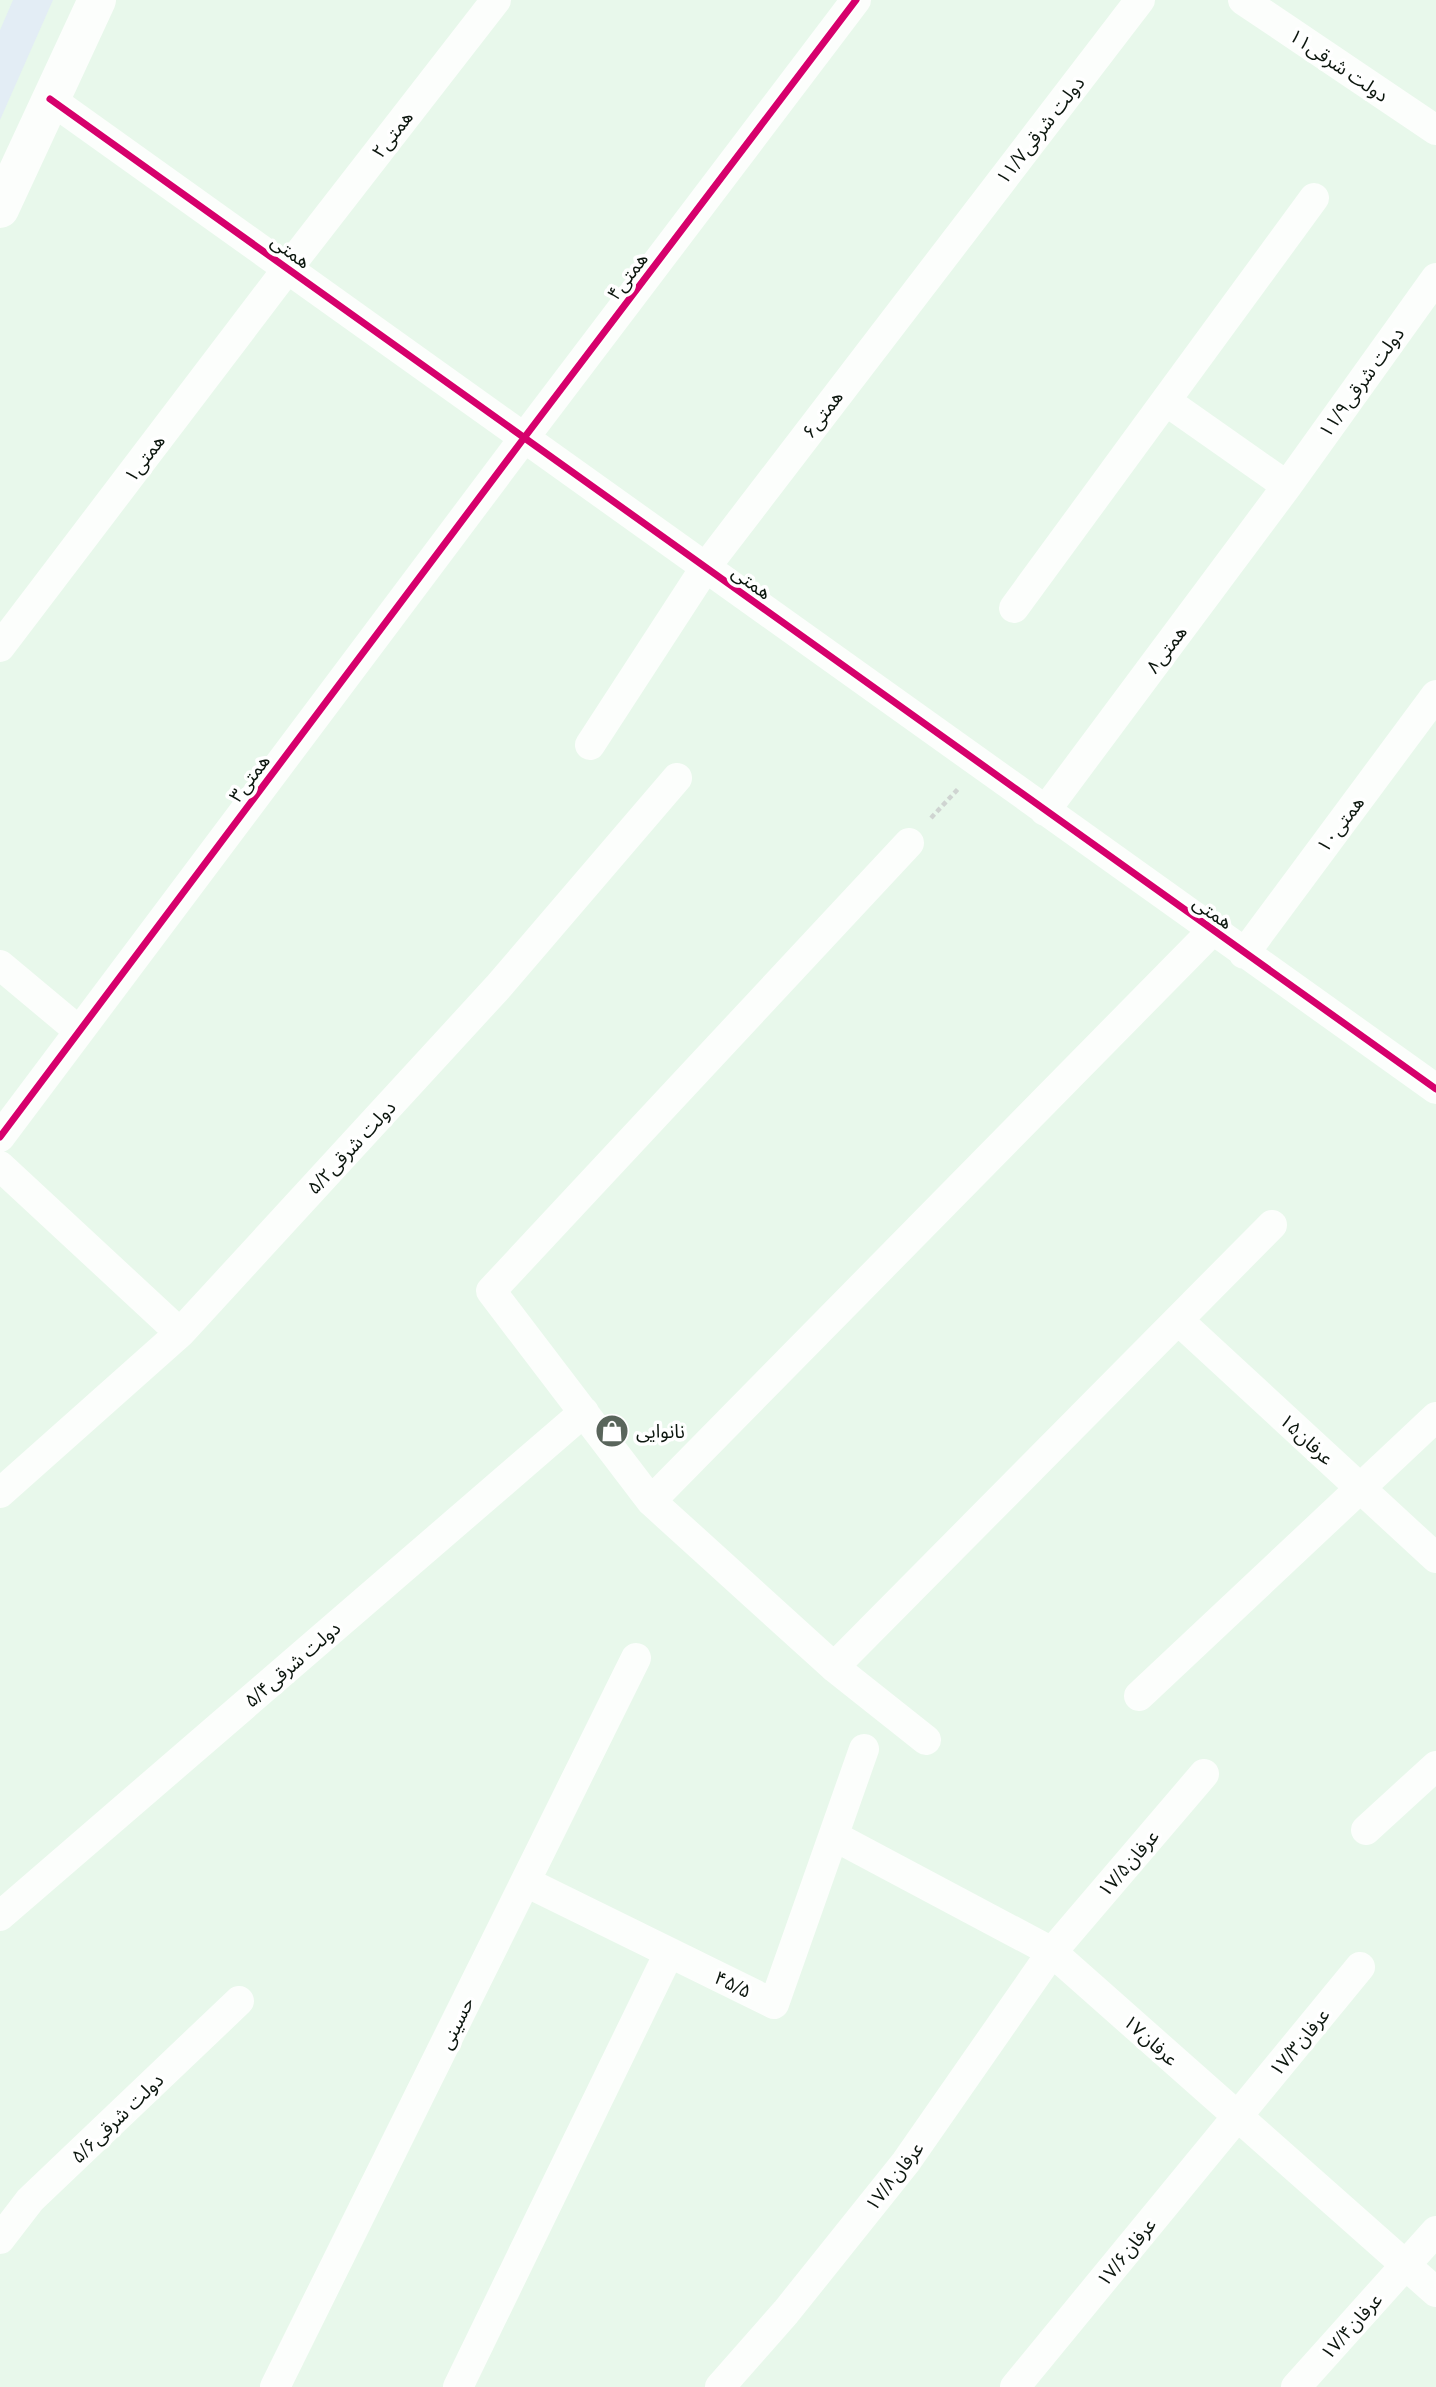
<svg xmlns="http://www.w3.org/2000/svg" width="1436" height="2387" viewBox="0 0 1436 2387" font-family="'Nunito Sans','Noto Sans Arabic',sans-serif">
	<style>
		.green { fill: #e3edf5 }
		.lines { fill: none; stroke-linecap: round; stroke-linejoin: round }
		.path { stroke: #cfd4d1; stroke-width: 4.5; stroke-dasharray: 5 3.5; stroke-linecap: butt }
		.minor { stroke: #fcfefc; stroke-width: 30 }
		.secondary { stroke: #fcfefc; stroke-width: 38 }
		.cycleway-casing { stroke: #fff; stroke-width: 11 }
		.cycleway { stroke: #d6006c; stroke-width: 7 }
		.labels { text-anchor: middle; stroke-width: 7; stroke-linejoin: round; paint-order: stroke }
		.street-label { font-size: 19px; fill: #0c160e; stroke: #fff }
		.poi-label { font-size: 19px; fill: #0c160e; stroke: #fff; text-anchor: start }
	</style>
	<rect width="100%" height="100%" fill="#e8f8eb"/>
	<path class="green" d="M 13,0 L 53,0 L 0,120 L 0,30 Z"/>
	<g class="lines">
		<path class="path" d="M 931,818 L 958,789"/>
		<path class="minor" d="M 1243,0 L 1436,130
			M 50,99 L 1436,1089
			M 1166,401 L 1287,486
			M 1014,608 L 1314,198
			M 0,647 L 288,268 L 496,0
			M 590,745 L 705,568 L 1140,0
			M 1045,811 L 1287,486 L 1436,278
			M 909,843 L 491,1291 L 651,1501 L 834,1667 L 926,1740
			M 1244,954 L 1436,695
			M 0,965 L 79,1031
			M 0,1137 L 524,438 L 856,0
			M 0,1166 L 180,1333
			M 1178,1320 L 1436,1558
			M 0,1493 L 180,1333 L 498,987 L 677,778
			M 651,1501 L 1212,931
			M 834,1667 L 1272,1225
			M 1139,1696 L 1436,1417
			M 1366,1830 L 1436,1766
			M 834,1836 L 1052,1952 L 1436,2292
			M 526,1882 L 774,2004 L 864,1749
			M 0,1916 L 584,1412
			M 0,2239 L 30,2200 L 239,2001
			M 275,2387 L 636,1658
			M 458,2387 L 669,1953
			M 720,2387 L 786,2312 L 906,2162 L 1052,1952 L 1204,1774
			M 1015,2387 L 1360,1967
			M 1296,2387 L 1436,2231"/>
		<path class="secondary" d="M 0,209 L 97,0"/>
		<defs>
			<path id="cycleway" d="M 50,99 L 1436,1089
				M 0,1137 L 524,438 L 856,0"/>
		</defs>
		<use href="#cycleway" class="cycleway-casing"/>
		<use href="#cycleway" class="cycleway"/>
	</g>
	<defs>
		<symbol id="shop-disc" viewBox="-11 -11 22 22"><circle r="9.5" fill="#59655b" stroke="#fff"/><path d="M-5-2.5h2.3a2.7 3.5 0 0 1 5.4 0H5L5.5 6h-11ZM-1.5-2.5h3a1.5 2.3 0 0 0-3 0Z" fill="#fff"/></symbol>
	</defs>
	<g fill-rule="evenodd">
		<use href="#shop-disc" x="593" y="1412" width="38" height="38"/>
	</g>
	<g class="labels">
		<g class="street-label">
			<text transform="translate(1339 65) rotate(34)" y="7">۱۱دولت شرقی</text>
			<text transform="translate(1040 130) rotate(-52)" y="7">۱۱/۷دولت شرقی</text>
			<text transform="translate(392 134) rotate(-52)" y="7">۲همتی</text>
			<text transform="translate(291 251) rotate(36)" y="7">همتی</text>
			<text transform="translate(627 276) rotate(-53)" y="7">۴همتی</text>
			<text transform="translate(1361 382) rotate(-54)" y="7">۱۱/۹دولت شرقی</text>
			<text transform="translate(822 414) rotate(-53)" y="7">۶همتی</text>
			<text transform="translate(144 458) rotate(-53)" y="7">۱همتی</text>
			<text transform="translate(752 582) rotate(36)" y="7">همتی</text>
			<text transform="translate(1166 649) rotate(-53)" y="7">همتی۸</text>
			<text transform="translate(249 778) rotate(-53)" y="7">۳همتی</text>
			<text transform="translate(1340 824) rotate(-53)" y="7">۱۰همتی</text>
			<text transform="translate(1213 912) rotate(35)" y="7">همتی</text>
			<text transform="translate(351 1147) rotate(-47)" y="7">۵/۲دولت شرقی</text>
			<text transform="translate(1307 1439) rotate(43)" y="7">۱۵عرفان</text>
			<text transform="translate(292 1664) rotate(-41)" y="7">۵/۴دولت شرقی</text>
			<text transform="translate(1128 1863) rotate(-49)" y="7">۱۷/۵عرفان</text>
			<text transform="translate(733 1984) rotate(26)" y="7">۴۵/۵</text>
			<text transform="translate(456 2023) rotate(-64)" y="7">حسینی</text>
			<text transform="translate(1151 2040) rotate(42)" y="7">۱۷عرفان</text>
			<text transform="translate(1299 2042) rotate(-50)" y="7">۱۷/۳عرفان</text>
			<text transform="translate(117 2118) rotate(-44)" y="7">۵/۶دولت شرقی</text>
			<text transform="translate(894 2176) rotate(-52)" y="7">۱۷/۸عرفان</text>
			<text transform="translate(1126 2252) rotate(-51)" y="7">۱۷/۶عرفان</text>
			<text transform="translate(1351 2326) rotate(-48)" y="7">۱۷/۴عرفان</text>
		</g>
		<g class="poi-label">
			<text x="636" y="1438">نانوایی</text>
		</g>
	</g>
</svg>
